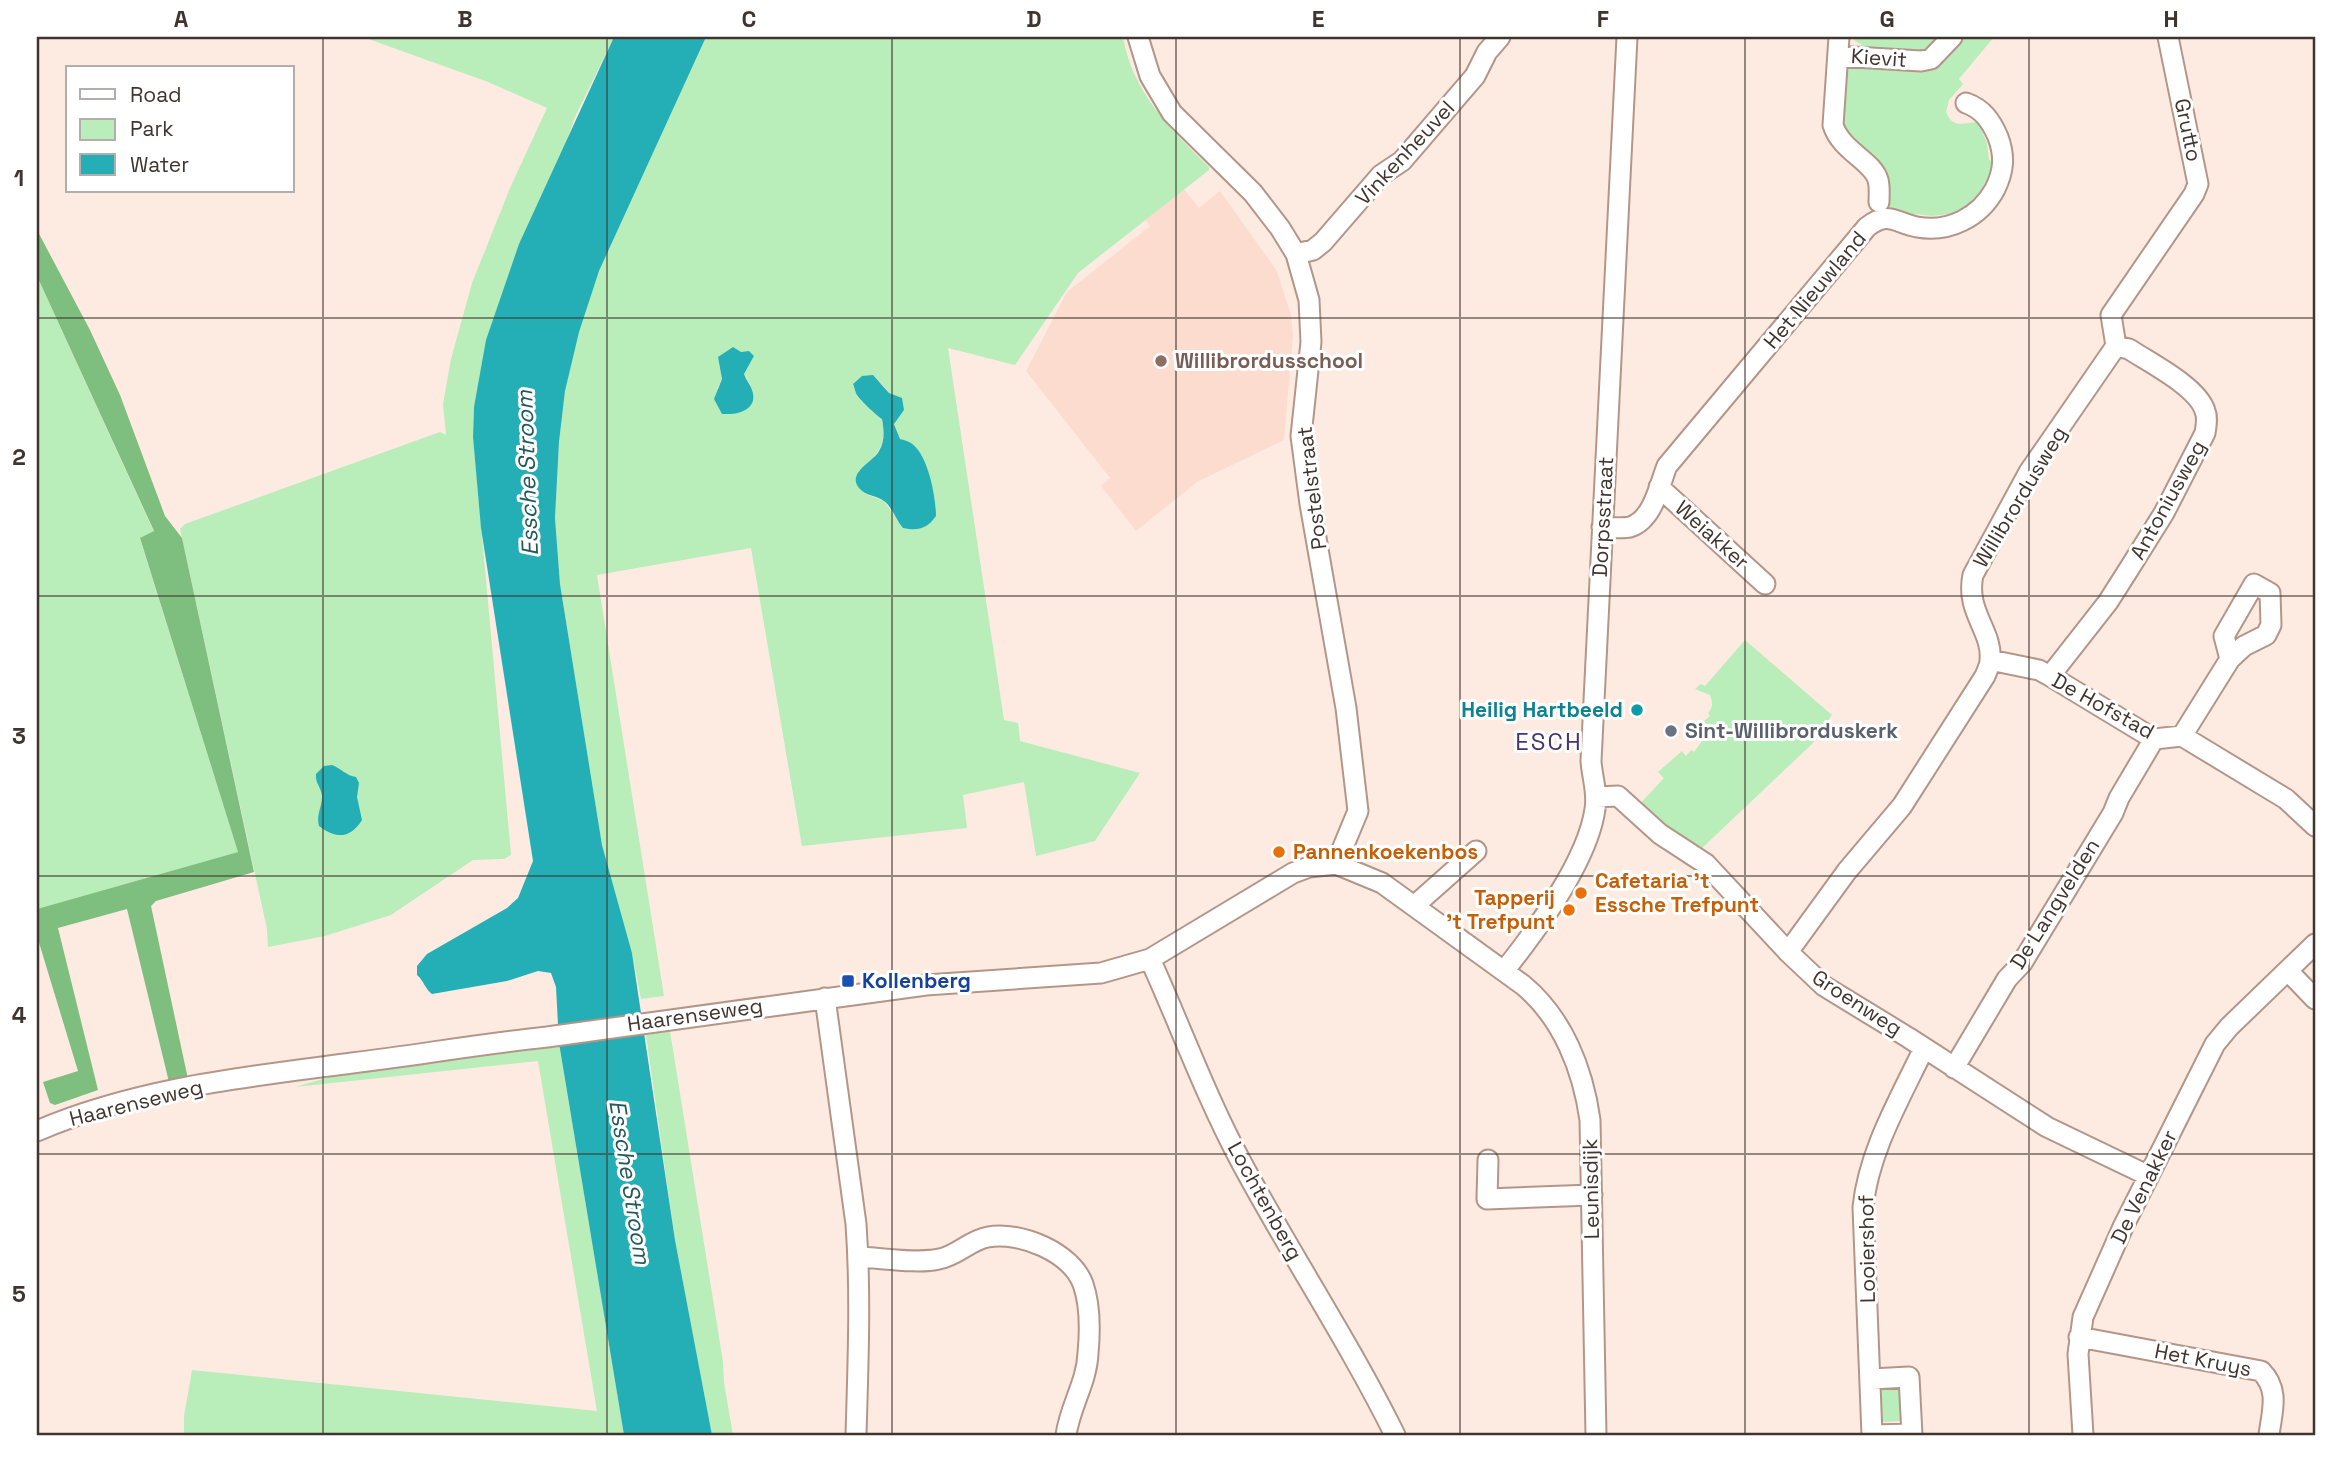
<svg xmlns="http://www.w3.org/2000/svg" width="2352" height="1472" viewBox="0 0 2352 1472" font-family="'Space Grotesk',sans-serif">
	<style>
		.built { fill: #fcdccf }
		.green { fill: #b9edb9; fill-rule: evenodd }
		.forest { fill: #7ebe7f }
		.water { fill: #23afb5 }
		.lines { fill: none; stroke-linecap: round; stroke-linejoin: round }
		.minor-casing { stroke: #b39689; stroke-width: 23 }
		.minor { stroke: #fff; stroke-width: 19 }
		.grid { fill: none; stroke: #40342e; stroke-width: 2; stroke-opacity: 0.55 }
		.education-dot { fill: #8d6e63; stroke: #fff; stroke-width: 2.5 }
		.culture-dot { fill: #0f9aa8; stroke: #fff; stroke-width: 2.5 }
		.worship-dot { fill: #6b7280; stroke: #fff; stroke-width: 2.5 }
		.food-dot { fill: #e8710a; stroke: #fff; stroke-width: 2.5 }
		.transit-dot { fill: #1a4fb4; stroke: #fff; stroke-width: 2.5 }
		.labels { text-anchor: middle; stroke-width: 6; stroke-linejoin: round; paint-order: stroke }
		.street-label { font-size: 21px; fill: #40342e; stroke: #fff }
		.education-label { font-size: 21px; font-weight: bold; fill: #785e54; stroke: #fff; text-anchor: start }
		.culture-label { font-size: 21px; font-weight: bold; fill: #0d838f; stroke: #fff; text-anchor: end }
		.worship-label { font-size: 21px; font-weight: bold; fill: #5b616d; stroke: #fff; text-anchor: start }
		.food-label { font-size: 21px; font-weight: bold; fill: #c56008; stroke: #fff; text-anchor: start }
		.transit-label { font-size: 21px; font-weight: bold; fill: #164399; stroke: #fff; text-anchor: start }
		.water-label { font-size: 23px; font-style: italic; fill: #23595c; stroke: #fff }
		.quarter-label { font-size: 24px; letter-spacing: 2px; fill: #49336f; stroke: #fff }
		.neatline { fill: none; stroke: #40342e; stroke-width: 2.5 }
		.grid-label { font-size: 23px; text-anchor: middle; font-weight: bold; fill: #40342e }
	</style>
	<rect width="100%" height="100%" fill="#fdebe2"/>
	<path class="built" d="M 1180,184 L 1199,208 L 1220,191 L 1277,271 L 1291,315 L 1293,335 L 1284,440 L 1197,482 L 1136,531 L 1101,486 L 1110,478 L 1026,371 L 1067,292 L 1150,226 L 1141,215 Z"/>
	<path class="green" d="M 363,37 L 614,37 L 575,117 L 474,407 L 473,437 L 511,855 L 504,859 L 473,860 L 391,915 L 325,936 L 268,947 L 267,929 L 180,529 L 185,524 L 440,432 L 446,435 L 443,404 L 451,359 L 472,283 L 510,188 L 547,108 L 488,82 Z
		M 706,37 L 1123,37 C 1132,92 1171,130 1209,167 L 1209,170 L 1078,273 L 1015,365 L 948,348 L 1004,720 L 1018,723 L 1020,741 L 1140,773 L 1095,841 L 1036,856 L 1024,782 L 963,795 L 967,828 L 802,846 L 751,548 L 597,575 L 664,996 L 641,999 L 632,953 L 602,845 L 560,584 L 555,518 L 559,442 L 565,391 L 578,332 L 599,271 ZM 754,356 L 744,374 L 751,386 L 717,389 L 722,379 L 718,357 ZM 862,376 L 881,383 L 904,410 L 894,423 L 900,439 C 904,441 908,441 911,443 C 928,455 936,497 936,516 C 927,529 918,531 903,528 L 884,501 L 868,495 L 858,472 C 877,456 887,446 882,419 C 878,417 860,400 857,396 C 856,394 854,385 853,384 Z
		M 1853,37 L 1943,37 L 1935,47 L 1921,54 L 1862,49 L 1861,44 L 1855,41 Z
		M 1963,37 L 1994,37 L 1959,79 L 1963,84 L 1949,100 L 1946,112 C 1954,131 1965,121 1981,122 L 1983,126 L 1981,129 L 1987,143 L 1989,160 L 1995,162 L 1992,180 L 1987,179 L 1979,193 L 1966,206 L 1967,212 L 1952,219 L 1949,214 L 1932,216 L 1915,214 L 1912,218 L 1890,207 L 1842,133 L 1845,74 L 1850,67 L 1859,65 L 1936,69 Z
		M 37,276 L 154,532 L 140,539 L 238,852 L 37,909 Z
		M 1745,640 L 1832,715 L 1812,744 L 1699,851 L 1638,806 L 1664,778 L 1658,772 L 1682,751 L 1686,756 L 1691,750 L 1694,752 L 1709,732 L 1708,725 L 1703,722 L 1710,716 L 1708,713 C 1713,707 1713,703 1710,695 L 1695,689 L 1701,684 L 1705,686 Z
		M 670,1031 L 723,1362 L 724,1383 L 733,1435 L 712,1435 L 675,1240 L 646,1035 Z
		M 559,1043 L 624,1435 L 184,1435 L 184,1416 L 192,1370 L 597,1411 L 538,1061 L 295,1087 L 347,1072 Z
		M 1899,1388 L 1902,1391 L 1904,1418 L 1900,1421 L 1883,1422 L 1880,1418 L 1880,1392 L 1882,1389 Z"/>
	<path class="forest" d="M 37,230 L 90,330 L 120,395 L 165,516 L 182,538 L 254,872 L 156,901 L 151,906 L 188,1079 L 169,1082 L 127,909 L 58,928 L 98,1090 L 55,1105 L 50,1103 L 43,1082 L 78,1071 L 37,936 L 37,909 L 238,852 L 140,538 L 154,531 L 37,276 Z"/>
	<path class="water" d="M 614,37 L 706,37 L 599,271 L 579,332 L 565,391 L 559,442 L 555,518 L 560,584 L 602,845 L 632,953 L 675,1240 L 712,1435 L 624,1435 L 559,1043 L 556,987 L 551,973 L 538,971 L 507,981 L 432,994 C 425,989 424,981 417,975 L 417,966 L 427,954 L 507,908 L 518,898 L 533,861 L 481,528 L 473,437 L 474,407 L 486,340 L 519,244 Z
		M 733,347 L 741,352 L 749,351 L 754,356 L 744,374 C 746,380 750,384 752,390 C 759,410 737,415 722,414 L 714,399 L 722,379 L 718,357 Z
		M 873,375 L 889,393 L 902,398 L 904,410 L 894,424 L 900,439 C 904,440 908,441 911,443 C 928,454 936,497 936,516 C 927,529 918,531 903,528 C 896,520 892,507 884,501 C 876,495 863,496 857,485 C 850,471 874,461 879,451 C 885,441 884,430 882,419 C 878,417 860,400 857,395 C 856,395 854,385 853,384 L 862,376 Z
		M 332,765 C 340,768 347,776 356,777 L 359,783 L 357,797 L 362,820 C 350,839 336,839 319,826 C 316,815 322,807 322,796 C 321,787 315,783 316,774 L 324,766 Z"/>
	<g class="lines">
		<defs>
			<path id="minor" d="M 1138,37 L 1150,76 L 1172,113 L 1253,193 L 1280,228 L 1296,254 L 1309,300 L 1311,342 L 1301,436 L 1310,504 L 1346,708 L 1358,811 L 1336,864
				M 1839,37 L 1833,125 C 1841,151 1873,161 1878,180 C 1880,187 1879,195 1879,202
				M 1838,56 L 1921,61 L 1931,59 L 1952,37
				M 1296,254 L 1313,250 L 1323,242 L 1381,175 L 1402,161 L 1475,76 L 1487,52 L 1500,37
				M 1659,487 L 1765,584
				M 1602,527 C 1611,527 1622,529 1630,527 C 1653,520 1659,486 1667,466 L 1867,227 C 1889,210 1895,223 1917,227 C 1949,233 1980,217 1995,189 C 2004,171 2005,156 1998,137 C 1991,121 1983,109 1966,103
				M 1990,660 L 2039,670 L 2050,676 L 2154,739 L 2182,736 L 2286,799 L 2315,826
				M 2050,676 L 2108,602 L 2129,569 L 2164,513 L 2205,433 C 2206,426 2208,418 2205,411 C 2198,387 2150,363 2129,349 L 2116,346
				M 2182,736 L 2230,659 L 2244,646 L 2266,635 L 2271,625 L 2270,593 L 2254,584 L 2224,636 L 2230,659
				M 1596,797 L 1618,796 L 1660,834 L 1706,864 L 1788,952 L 1824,986 L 1909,1038 L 2047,1127 L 2149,1176
				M 1414,906 L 1476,851
				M 1788,952 L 1847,871 L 1902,806 L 1985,676 C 1987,671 1990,665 1990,660 C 1993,631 1965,612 1973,575 L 2029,472 L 2116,346 L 2111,315 L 2194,194 L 2198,184 L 2168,37
				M 1150,959 C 1180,1025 1205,1094 1239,1158 C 1289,1252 1348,1340 1395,1435
				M 1504,971 C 1536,931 1588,860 1595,809 C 1598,793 1592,777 1591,761 L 1627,37
				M 2288,971 L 2315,999
				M 825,998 L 856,1224 C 861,1294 858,1365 856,1435
				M 1954,1068 L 2007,979 L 2022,963 L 2113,813 L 2119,798 L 2154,739
				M 37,1131 C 137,1088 245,1077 352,1063 C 417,1055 481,1044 547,1037 L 926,985 L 1101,973 L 1150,959 L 1293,873 L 1309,867 L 1336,864 L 1382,883 L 1523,985 C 1563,1018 1583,1070 1590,1120 L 1596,1435
				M 1488,1160 L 1487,1199 L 1592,1195
				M 859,1257 C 882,1258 918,1264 939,1259 C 957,1256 970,1240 988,1237 C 1020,1231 1071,1252 1083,1284 C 1090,1304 1090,1332 1088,1353 C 1087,1382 1070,1406 1066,1435
				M 2079,1337 L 2261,1371 C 2280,1390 2272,1411 2269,1435
				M 1871,1379 L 1909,1377 L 1912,1435
				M 1912,1434 L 1872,1435 L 1863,1207 C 1869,1150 1900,1099 1924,1048
				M 2083,1435 L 2078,1354 L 2083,1317 L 2123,1227 L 2215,1044 L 2229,1027 L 2315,944"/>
		</defs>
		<use href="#minor" class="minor-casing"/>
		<use href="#minor" class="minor"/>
	</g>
	<path class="grid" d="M 323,37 L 323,1435M 607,37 L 607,1435M 892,37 L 892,1435M 1176,37 L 1176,1435M 1460,37 L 1460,1435M 1745,37 L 1745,1435M 2029,37 L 2029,1435M 37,318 L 2315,318M 37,596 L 2315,596M 37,876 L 2315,876M 37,1154 L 2315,1154"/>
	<circle class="education-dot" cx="1161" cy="361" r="7"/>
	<circle class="culture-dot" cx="1637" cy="710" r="7"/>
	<circle class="worship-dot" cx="1671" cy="731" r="7"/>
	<g class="food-dot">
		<circle cx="1279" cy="852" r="7"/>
		<circle cx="1581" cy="893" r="7"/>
		<circle cx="1569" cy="910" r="7"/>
	</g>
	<rect class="transit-dot" x="841" y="974" width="14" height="14" rx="3.5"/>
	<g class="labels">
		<g class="street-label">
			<text transform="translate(1879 58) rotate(4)" y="7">Kievit</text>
			<text transform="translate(2188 130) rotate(78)" y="7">Grutto</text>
			<text transform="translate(1405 153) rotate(-47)" y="7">Vinkenheuvel</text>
			<text transform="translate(1815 290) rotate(-50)" y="7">Het Nieuwland</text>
			<text transform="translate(1312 488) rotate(-97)" y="7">Postelstraat</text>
			<text transform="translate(2020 497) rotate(-59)" y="7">Willibrordusweg</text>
			<text transform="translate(2168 500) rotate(-61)" y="7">Antoniusweg</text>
			<text transform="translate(1603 517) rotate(-87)" y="7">Dorpsstraat</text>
			<text transform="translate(1712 535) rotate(42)" y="7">Weiakker</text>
			<text transform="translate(2103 706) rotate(29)" y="7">De Hofstad</text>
			<text transform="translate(2055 904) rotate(-58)" y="7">De Langvelden</text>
			<text transform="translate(1857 1003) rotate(33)" y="7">Groenweg</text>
			<text transform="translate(695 1015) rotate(-8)" y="7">Haarenseweg</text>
			<text transform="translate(136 1103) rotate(-14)" y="7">Haarenseweg</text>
			<text transform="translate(2144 1187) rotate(-64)" y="7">De Venakker</text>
			<text transform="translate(1591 1189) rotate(-91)" y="7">Leunisdijk</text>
			<text transform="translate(1265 1201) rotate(61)" y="7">Lochtenberg</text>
			<text transform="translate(1867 1249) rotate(-91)" y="7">Looiershof</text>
			<text transform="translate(2203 1360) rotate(11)" y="7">Het Kruys</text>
		</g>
		<g class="education-label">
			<text x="1175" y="368">Willibrordusschool</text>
		</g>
		<g class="culture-label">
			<text x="1623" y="717">Heilig Hartbeeld</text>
		</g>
		<g class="worship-label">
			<text x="1685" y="738">Sint-Willibrorduskerk</text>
		</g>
		<g class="food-label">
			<text x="1293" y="859">Pannenkoekenbos</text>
			<text x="1595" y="888">Cafetaria 't<tspan x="1595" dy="24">Essche Trefpunt</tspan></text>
			<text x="1555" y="905" text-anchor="end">Tapperij<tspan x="1555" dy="24">'t Trefpunt</tspan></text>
		</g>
		<g class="transit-label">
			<text x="862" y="988">Kollenberg</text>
		</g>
		<g class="water-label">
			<text transform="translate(527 473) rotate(-92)" y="8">Essche Stroom</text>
			<text transform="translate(630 1182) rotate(81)" y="8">Essche Stroom</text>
		</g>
		<g class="quarter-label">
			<text x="1549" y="750">ESCH</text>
		</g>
	</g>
	<rect width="2352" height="1472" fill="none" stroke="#ffffff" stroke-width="77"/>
	<rect x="66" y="66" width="228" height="126" fill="#ffffff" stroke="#b3aeab" stroke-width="2"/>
	<rect x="80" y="89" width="35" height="10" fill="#ffffff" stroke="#b3aeab" stroke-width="2"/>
	<text x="130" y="102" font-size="21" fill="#40342e">Road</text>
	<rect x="80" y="119" width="35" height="21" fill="#b9edb9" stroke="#b3aeab" stroke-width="2"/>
	<text x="130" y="136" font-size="21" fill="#40342e">Park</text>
	<rect x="80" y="154" width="35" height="21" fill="#23afb5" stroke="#b3aeab" stroke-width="2"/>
	<text x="130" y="172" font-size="21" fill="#40342e">Water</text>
	<rect x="38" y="38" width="2276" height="1396" class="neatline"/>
	<g class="grid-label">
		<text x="181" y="27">A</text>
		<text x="465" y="27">B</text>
		<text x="749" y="27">C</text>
		<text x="1034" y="27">D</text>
		<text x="1318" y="27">E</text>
		<text x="1603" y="27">F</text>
		<text x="1887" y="27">G</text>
		<text x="2171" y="27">H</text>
		<text x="19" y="186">1</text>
		<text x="19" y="465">2</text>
		<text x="19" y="744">3</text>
		<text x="19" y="1023">4</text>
		<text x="19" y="1302">5</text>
	</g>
</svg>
